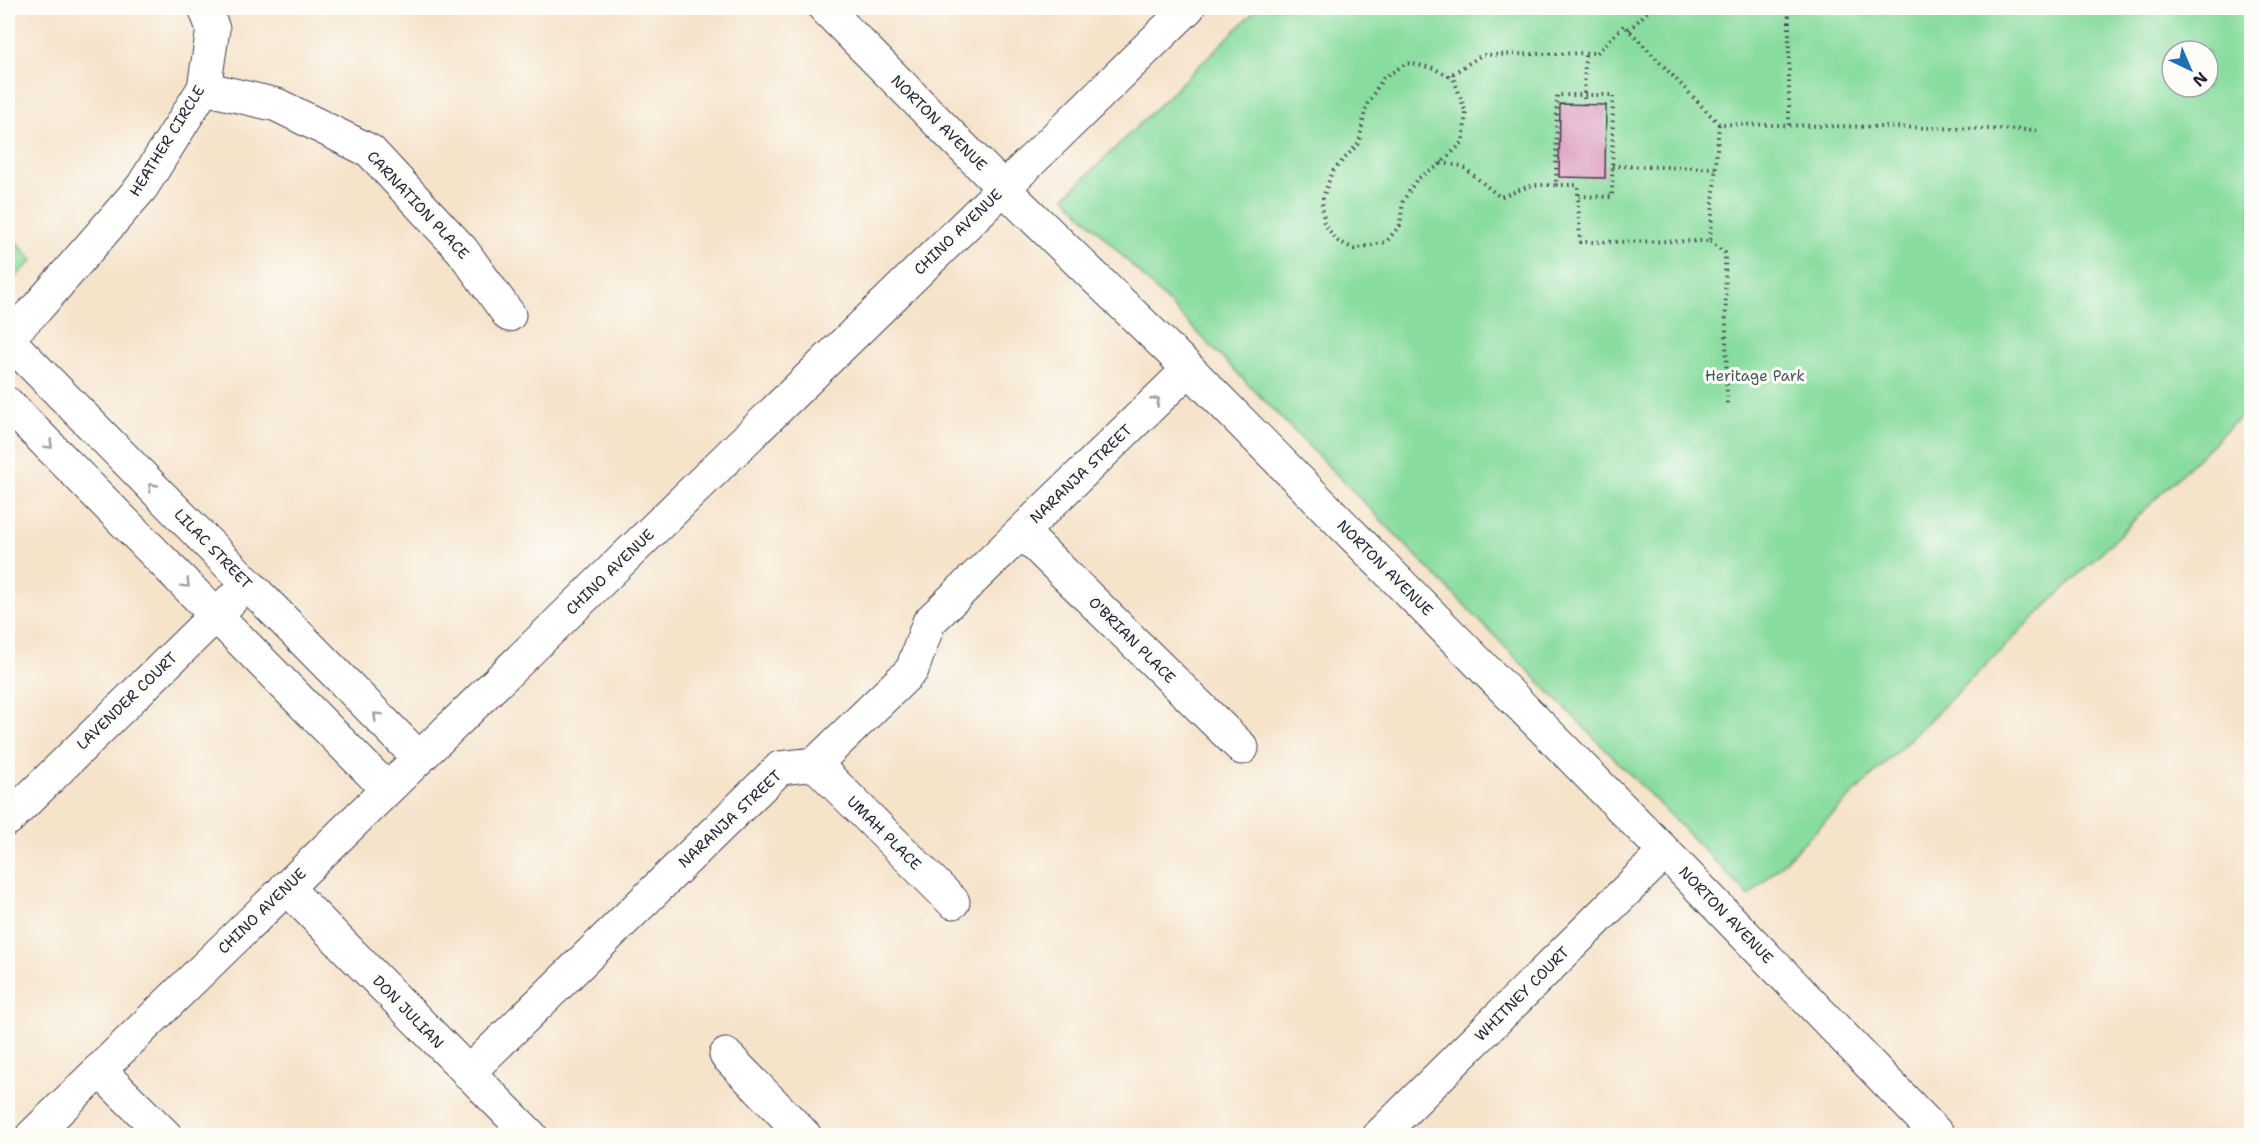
<svg xmlns="http://www.w3.org/2000/svg" width="2259" height="1143" viewBox="0 0 2259 1143" font-family="'Shantell Sans',sans-serif">
	<style>
		.green { fill: #88dc9f; stroke: #557f6d; stroke-width: 1.5; fill-rule: evenodd }
		.building { fill: #d893b9 }
		.lines { fill: none; stroke-linecap: round; stroke-linejoin: round }
		.minor-casing { stroke: #423f50; stroke-width: 35 }
		.secondary-casing { stroke: #423f50; stroke-width: 35 }
		.path { stroke: #423f50; stroke-width: 4; stroke-dasharray: 1.5 4.5; stroke-linecap: butt }
		.minor { stroke: #fff; stroke-width: 33 }
		.secondary { stroke: #fff; stroke-width: 33 }
		.oneway { stroke: #9c9ca7 }
		.labels { text-anchor: middle; stroke-width: 6; stroke-linejoin: round; paint-order: stroke }
		.street-label { font-size: 15px; fill: #22223b; stroke: #fdfcf7 }
		.park-label { font-size: 15px; fill: #415a59; stroke: #fdfcf7 }
	</style>
	<rect width="100%" height="100%" fill="#fdfcf7"/>
	<filter id="ink" filterUnits="userSpaceOnUse"><feTurbulence type="fractalNoise" baseFrequency=".0167" numOctaves="2"/><feDisplacementMap in="SourceGraphic" scale="12" xChannelSelector="R" yChannelSelector="G"/><feConvolveMatrix kernelMatrix="1 2 1 2 8 2 1 2 1" color-interpolation-filters="sRGB"/></filter>
	<filter id="wash" filterUnits="userSpaceOnUse"><feTurbulence type="fractalNoise" baseFrequency=".008" numOctaves="4" result="noise"/><feDisplacementMap in="SourceGraphic" scale="24" xChannelSelector="R" yChannelSelector="G"/><feGaussianBlur stdDeviation="1.35" result="paint"/><feColorMatrix in="noise" values="0 0 0 0 0 0 0 0 0 0 0 0 0 0 0 0 0 1.4 0 .05"/><feComposite in="paint" operator="in"/></filter>
	<g filter="url(#wash)">
		<rect width="100%" height="100%" fill="#f5e3ca"/>
		<path class="green" d="M 1258,8 L 2251,8 L 2251,406 L 1749,896 L 1065,197 ZM 2172,51 L 2208,51 L 2208,87 L 2172,87 Z
			M 8,233 L 33,260 L 8,284 Z"/>
		<g id="blocks">
			<path class="building" d="M 1560,104 L 1606,105 L 1605,178 L 1559,177 Z"/>
		</g>
	</g>
	<g filter="url(#ink)">
		<use href="#blocks" fill-opacity="0" stroke="#423f50" stroke-width="1.5"/>
		<g class="lines">
			<defs>
				<path id="minor" d="M 825,8 L 1003,188 L 1189,369 L 1665,852 L 1939,1136
					M 204,88 L 277,105 L 370,151 L 462,250 L 509,315
					M 8,337 L 37,308 L 142,187 L 204,88 L 213,29 L 205,8
					M 8,340 L 419,758
					M 8,404 L 387,789
					M 1022,532 L 1242,748
					M 815,764 L 953,902
					M 8,819 L 231,600
					M 286,887 L 531,1136
					M 726,1055 L 805,1136
					M 99,1070 L 166,1136
					M 468,1073 L 780,768 L 815,764 L 912,670 L 929,622 L 1189,369
					M 1379,1136 L 1665,852"/>
				<path id="secondary" d="M 32,1136 L 1188,8"/>
			</defs>
			<use href="#minor" class="minor-casing"/>
			<use href="#secondary" class="secondary-casing"/>
			<path class="path" d="M 1629,30 L 1651,8
				M 1452,74 L 1466,113 L 1463,142 L 1438,166 L 1417,179 L 1403,201 L 1400,225 L 1386,242 L 1354,249 L 1338,241 L 1324,224 L 1322,201 L 1332,172 L 1359,143 L 1366,106 L 1383,78 L 1407,63 L 1433,68 L 1449,76 L 1452,74 L 1482,55 L 1597,53 L 1624,25 L 1719,124 L 2040,130
				M 1584,105 L 1585,53
				M 1789,125 L 1789,8
				M 1441,163 L 1462,166 L 1500,197 L 1533,185 L 1556,185 L 1557,95 L 1613,95 L 1612,197 L 1578,196 L 1580,242 L 1710,241 L 1719,124
				M 1612,166 L 1716,168
				M 1556,185 L 1578,185 L 1578,196
				M 1710,241 L 1725,253 L 1727,405"/>
			<use href="#minor" class="minor"/>
			<use href="#secondary" class="secondary"/>
		</g>
		<defs><path id="oneway-chevron" d="M-2-3.5L2.5 0L-2 3.5" fill="none" stroke-width="1.6" stroke-linecap="round" stroke-linejoin="round" transform="scale(1.5)"/></defs>
		<g class="oneway">
			<use href="#oneway-chevron" transform="translate(1156 401) rotate(-44)"/>
			<use href="#oneway-chevron" transform="translate(49 445) rotate(45)"/>
			<use href="#oneway-chevron" transform="translate(152 487) rotate(-134)"/>
			<use href="#oneway-chevron" transform="translate(186 584) rotate(45)"/>
			<use href="#oneway-chevron" transform="translate(377 716) rotate(-135)"/>
		</g>
	</g>
	<g class="labels">
		<g class="street-label">
			<text transform="translate(939 123) rotate(45)" y="5">NORTON AVENUE</text>
			<text transform="translate(167 141) rotate(-58)" y="5">HEATHER CIRCLE</text>
			<text transform="translate(418 205) rotate(47)" y="5">CARNATION PLACE</text>
			<text transform="translate(958 232) rotate(-44)" y="5">CHINO AVENUE</text>
			<text transform="translate(1081 474) rotate(-44)" y="5">NARANJA STREET</text>
			<text transform="translate(213 549) rotate(46)" y="5">LILAC STREET</text>
			<text transform="translate(1385 568) rotate(45)" y="5">NORTON AVENUE</text>
			<text transform="translate(610 572) rotate(-44)" y="5">CHINO AVENUE</text>
			<text transform="translate(1132 640) rotate(45)" y="5">O'BRIAN PLACE</text>
			<text transform="translate(127 701) rotate(-44)" y="5">LAVENDER COURT</text>
			<text transform="translate(730 819) rotate(-43)" y="5">NARANJA STREET</text>
			<text transform="translate(884 833) rotate(45)" y="5">UMAH PLACE</text>
			<text transform="translate(262 911) rotate(-44)" y="5">CHINO AVENUE</text>
			<text transform="translate(1726 915) rotate(46)" y="5">NORTON AVENUE</text>
			<text transform="translate(1522 994) rotate(-45)" y="5">WHITNEY COURT</text>
			<text transform="translate(408 1012) rotate(46)" y="5">DON JULIAN</text>
		</g>
		<g class="park-label">
			<text x="1755" y="381">Heritage Park</text>
		</g>
	</g>
	<rect width="2259" height="1143" fill="none" stroke="#fdfcf7" stroke-width="30"/>
	<g transform="translate(2190 69) rotate(136)"><circle r="28" fill="#fdfcf7" stroke="#a5a5ac" stroke-width="1.5"/>
	<path d="M0-4.5L10 22L0 15L-10 22Z" fill="#1f6fb2"/>
	<text y="-9" font-size="16" font-weight="bold" text-anchor="middle" fill="#22223b">N</text>
	</g>
</svg>
